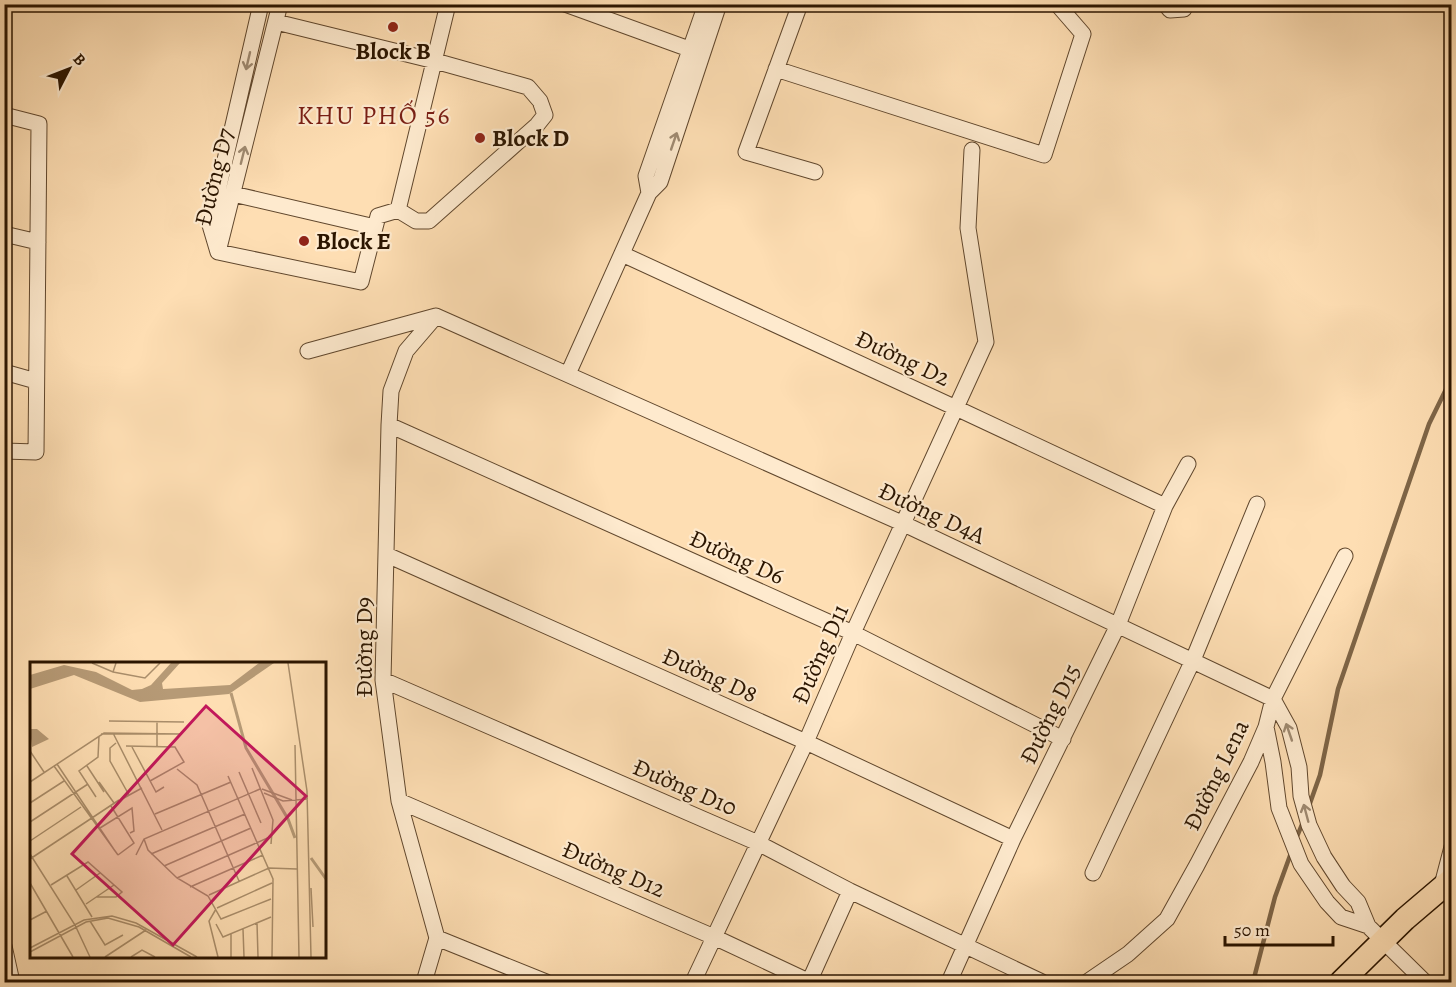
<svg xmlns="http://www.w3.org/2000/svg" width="1456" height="987" viewBox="0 0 1456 987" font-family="Alegreya,serif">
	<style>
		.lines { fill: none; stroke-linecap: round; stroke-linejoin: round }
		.stream { stroke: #7e6547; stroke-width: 4.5 }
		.minor-casing { stroke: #60472d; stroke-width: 17 }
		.highway-casing { stroke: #2b1500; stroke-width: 25 }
		.minor { stroke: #feeace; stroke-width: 15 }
		.highway { stroke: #fedeb3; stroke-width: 22 }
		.oneway { stroke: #9f8a71 }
		.poi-dot { fill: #8f2418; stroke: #feeace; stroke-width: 2 }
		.labels { text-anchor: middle; stroke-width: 4.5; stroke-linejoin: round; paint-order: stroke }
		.poi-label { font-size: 24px; font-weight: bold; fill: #2b1500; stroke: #feeace; text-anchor: start }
		.street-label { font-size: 24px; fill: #2b1500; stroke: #feeace }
		.neighbourhood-label { font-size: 26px; letter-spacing: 1.5px; fill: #7a1f14; stroke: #feeace }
		.inset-river { fill: none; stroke: #b69a76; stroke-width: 3 }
		.inset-road { fill: none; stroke: #aa8e6b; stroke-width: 1.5 }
		.view { fill: #c2185b; fill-opacity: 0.15; stroke: #c2185b; stroke-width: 3 }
		.inset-edge { fill: none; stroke: #2b1500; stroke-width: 3 }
	</style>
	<rect width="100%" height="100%" fill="#fedeb3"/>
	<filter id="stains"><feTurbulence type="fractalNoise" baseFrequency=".00333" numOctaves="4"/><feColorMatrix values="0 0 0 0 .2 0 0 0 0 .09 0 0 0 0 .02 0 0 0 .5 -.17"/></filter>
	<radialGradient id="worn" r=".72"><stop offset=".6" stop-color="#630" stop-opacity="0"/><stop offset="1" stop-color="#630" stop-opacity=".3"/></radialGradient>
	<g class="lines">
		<path class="stream" d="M 1309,806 L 1320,775 L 1338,689 L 1429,424 L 1452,377
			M 1296,839 L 1303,822
			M 1253,982 L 1275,897 L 1291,853"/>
		<defs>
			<path id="minor" d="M 565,4 L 700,53
				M 800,4 L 746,152 L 815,172
				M 1165,4 L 1170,10 L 1184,9 L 1184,4
				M 276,22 L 435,61 L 528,87 L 540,101 L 545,115 L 537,125 L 429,221 L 416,221 L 398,210
				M 776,69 L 1044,155 L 1083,34 L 1057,4
				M 4,115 L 39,124 L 36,452 L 4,451
				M 649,193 L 646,176 L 706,4
				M 233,194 L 375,227
				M 4,234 L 38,242
				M 218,252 L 361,282 L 378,216 L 398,210 L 448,4
				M 218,252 L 280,4
				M 218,252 L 210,225 L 261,4
				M 622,254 L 956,408 L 1165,506
				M 308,351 L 436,316 L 904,524 L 1273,699
				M 4,372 L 36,381
				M 568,374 L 649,193 L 660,182 L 719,4
				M 389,425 L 853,633 L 1063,739
				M 387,555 L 806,742 L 1013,839
				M 383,680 L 758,843 L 850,891 L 1042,982
				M 1273,699 L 1289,728 L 1299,767 L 1301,796 L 1309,825 L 1324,857 L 1343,886 L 1358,902 L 1368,926
				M 1266,727 L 1273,762 L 1279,808 L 1301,864 L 1327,902 L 1341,917 L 1368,926 L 1425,982
				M 399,801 L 714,937 L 810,982
				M 1093,873 L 1193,660 L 1257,504
				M 1441,889 L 1452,847
				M 437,938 L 546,982
				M 4,946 L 12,982
				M 424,982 L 437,938 L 399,801 L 383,680 L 389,425 L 391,391 L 406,351 L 436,316
				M 693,982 L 806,742 L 853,633 L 986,342 L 968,228 L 972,150
				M 809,982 L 850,891
				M 949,982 L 1013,839 L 1118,625 L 1165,506 L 1188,464
				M 1087,982 L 1128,954 L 1167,919 L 1197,865 L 1251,762 L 1266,727 L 1273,699 L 1345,556"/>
			<path id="highway" d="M 1341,982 L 1405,919 L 1452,879"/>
		</defs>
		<use href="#minor" class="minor-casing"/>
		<use href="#highway" class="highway-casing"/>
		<use href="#minor" class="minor"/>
		<use href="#highway" class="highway"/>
	</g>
	<defs><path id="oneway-shaft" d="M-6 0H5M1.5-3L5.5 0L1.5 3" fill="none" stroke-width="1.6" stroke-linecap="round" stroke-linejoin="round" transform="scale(1.5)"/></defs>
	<g class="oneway">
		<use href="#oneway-shaft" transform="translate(248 61) rotate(103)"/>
		<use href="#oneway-shaft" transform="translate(674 141) rotate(-71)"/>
		<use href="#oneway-shaft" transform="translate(243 155) rotate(-76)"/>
		<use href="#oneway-shaft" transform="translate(1289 732) rotate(-109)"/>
		<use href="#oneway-shaft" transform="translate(1306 813) rotate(-105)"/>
	</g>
	<g class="poi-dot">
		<circle cx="393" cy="27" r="6"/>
		<circle cx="480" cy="138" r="6"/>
		<circle cx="304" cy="241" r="6"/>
	</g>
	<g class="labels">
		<g class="poi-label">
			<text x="393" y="59" text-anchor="middle">Block B</text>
			<text x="492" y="146">Block D</text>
			<text x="316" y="249">Block E</text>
		</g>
		<g class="street-label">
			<text transform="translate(214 177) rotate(-76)" y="8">Đường D7</text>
			<text transform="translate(903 358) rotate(25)" y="8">Đường D2</text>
			<text transform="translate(932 513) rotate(25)" y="8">Đường D4A</text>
			<text transform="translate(737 557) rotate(24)" y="8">Đường D6</text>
			<text transform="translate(364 647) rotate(-90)" y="8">Đường D9</text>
			<text transform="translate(820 654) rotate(-66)" y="8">Đường D11</text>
			<text transform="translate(710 675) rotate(24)" y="8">Đường D8</text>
			<text transform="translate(1050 714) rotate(-64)" y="8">Đường D15</text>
			<text transform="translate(1216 775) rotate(-64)" y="8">Đường Lena</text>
			<text transform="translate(685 787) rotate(23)" y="8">Đường D10</text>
			<text transform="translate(614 869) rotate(23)" y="8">Đường D12</text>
		</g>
		<g class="neighbourhood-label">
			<text x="374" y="124">KHU PHỐ 56</text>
		</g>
	</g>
	<g transform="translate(30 662)">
		<rect width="296" height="296" fill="#fedeb3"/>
		<path d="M 141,1 L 150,1 L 132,21 L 133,27 L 200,23 L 229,1 L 244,1 L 199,32 L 110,40 L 44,13 L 0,27 L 0,13 L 34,3 L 66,10 L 102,28 L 112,27 L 121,23 ZM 0,67 L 7,67 L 19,77 L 2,85 Z" fill="#b69a76"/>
		<path class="inset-river" d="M 201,31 L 216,86 L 258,157 L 265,176M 281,196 L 296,217"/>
		<path class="inset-road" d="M 62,1 L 83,10 L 86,1M 258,1 L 277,129 L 281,295M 83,10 L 115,16 L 130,1M 79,59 L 154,60M 83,71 L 132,168M 71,72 L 152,72M 86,81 L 80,86 L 80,99 L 99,133M 265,83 L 269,295M 96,84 L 145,85 L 154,100 L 120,119M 102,85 L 126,130 L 134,125M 127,85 L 127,59M 0,89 L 14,110M 27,102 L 85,189M 24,104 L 88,193M 57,104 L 74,130M 222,106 L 243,158 L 241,182M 147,107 L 167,123 L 209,219M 209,110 L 231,161M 198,114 L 243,217 L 242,295M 0,120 L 74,71 L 152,72M 69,120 L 84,141M 232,127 L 262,138M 234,131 L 253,139 L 278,137M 66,135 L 49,109 L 68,95 L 69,74M 92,137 L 112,126M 0,141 L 34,119M 81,144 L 104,181 L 88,193M 125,152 L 201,120M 0,160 L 58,122M 70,166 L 102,146 L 104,169 L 100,171M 114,177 L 118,188 L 147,216 L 178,234 L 191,257 L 241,237M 0,179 L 51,145M 0,192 L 45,263 L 60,295M 121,192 L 215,152M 106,193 L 114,177 L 230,127M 0,197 L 89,138M 134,204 L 221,166M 37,214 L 62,255M 147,216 L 242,174M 0,221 L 43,295M 21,223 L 58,200 L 92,230 L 86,235 L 67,235M 160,225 L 233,193M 281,226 L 283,265M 46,228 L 70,211M 179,233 L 239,206 L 267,207M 56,242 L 84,223M 187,246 L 242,221M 186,247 L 179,259 L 188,295M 0,258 L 17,249M 60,259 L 75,283 L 93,273M 227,261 L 228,295M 186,262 L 193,275 L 241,255M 213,267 L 214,295M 201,272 L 201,295M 0,286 L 54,258 L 82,254 L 106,261 L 167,295M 0,290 L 56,260 L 78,256 L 109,265 L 161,295M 75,295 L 116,268M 101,295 L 112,288 L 125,295"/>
		<path class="view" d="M 176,44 L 276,134 L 143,283 L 42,192 Z"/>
		<rect width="296" height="296" class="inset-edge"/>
	</g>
	<rect width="1456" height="987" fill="none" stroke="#fedeb3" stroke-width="24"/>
	<rect x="6" y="6" width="1444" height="975" fill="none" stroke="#2b1500" stroke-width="3"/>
	<rect x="12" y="12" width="1432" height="963" fill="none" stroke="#2b1500" stroke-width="1.5"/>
	<g transform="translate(69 69) rotate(48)" stroke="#feeace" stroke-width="4.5" paint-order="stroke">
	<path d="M0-4.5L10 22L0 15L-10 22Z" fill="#2b1500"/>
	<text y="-9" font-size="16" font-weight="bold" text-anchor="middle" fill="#2b1500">B</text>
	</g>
	<path d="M1225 936v9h108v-9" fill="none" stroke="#2b1500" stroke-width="3"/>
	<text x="1234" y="936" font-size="18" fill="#2b1500" stroke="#feeace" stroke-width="4.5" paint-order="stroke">50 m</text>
	<rect width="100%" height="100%" filter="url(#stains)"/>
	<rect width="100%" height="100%" fill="url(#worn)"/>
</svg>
